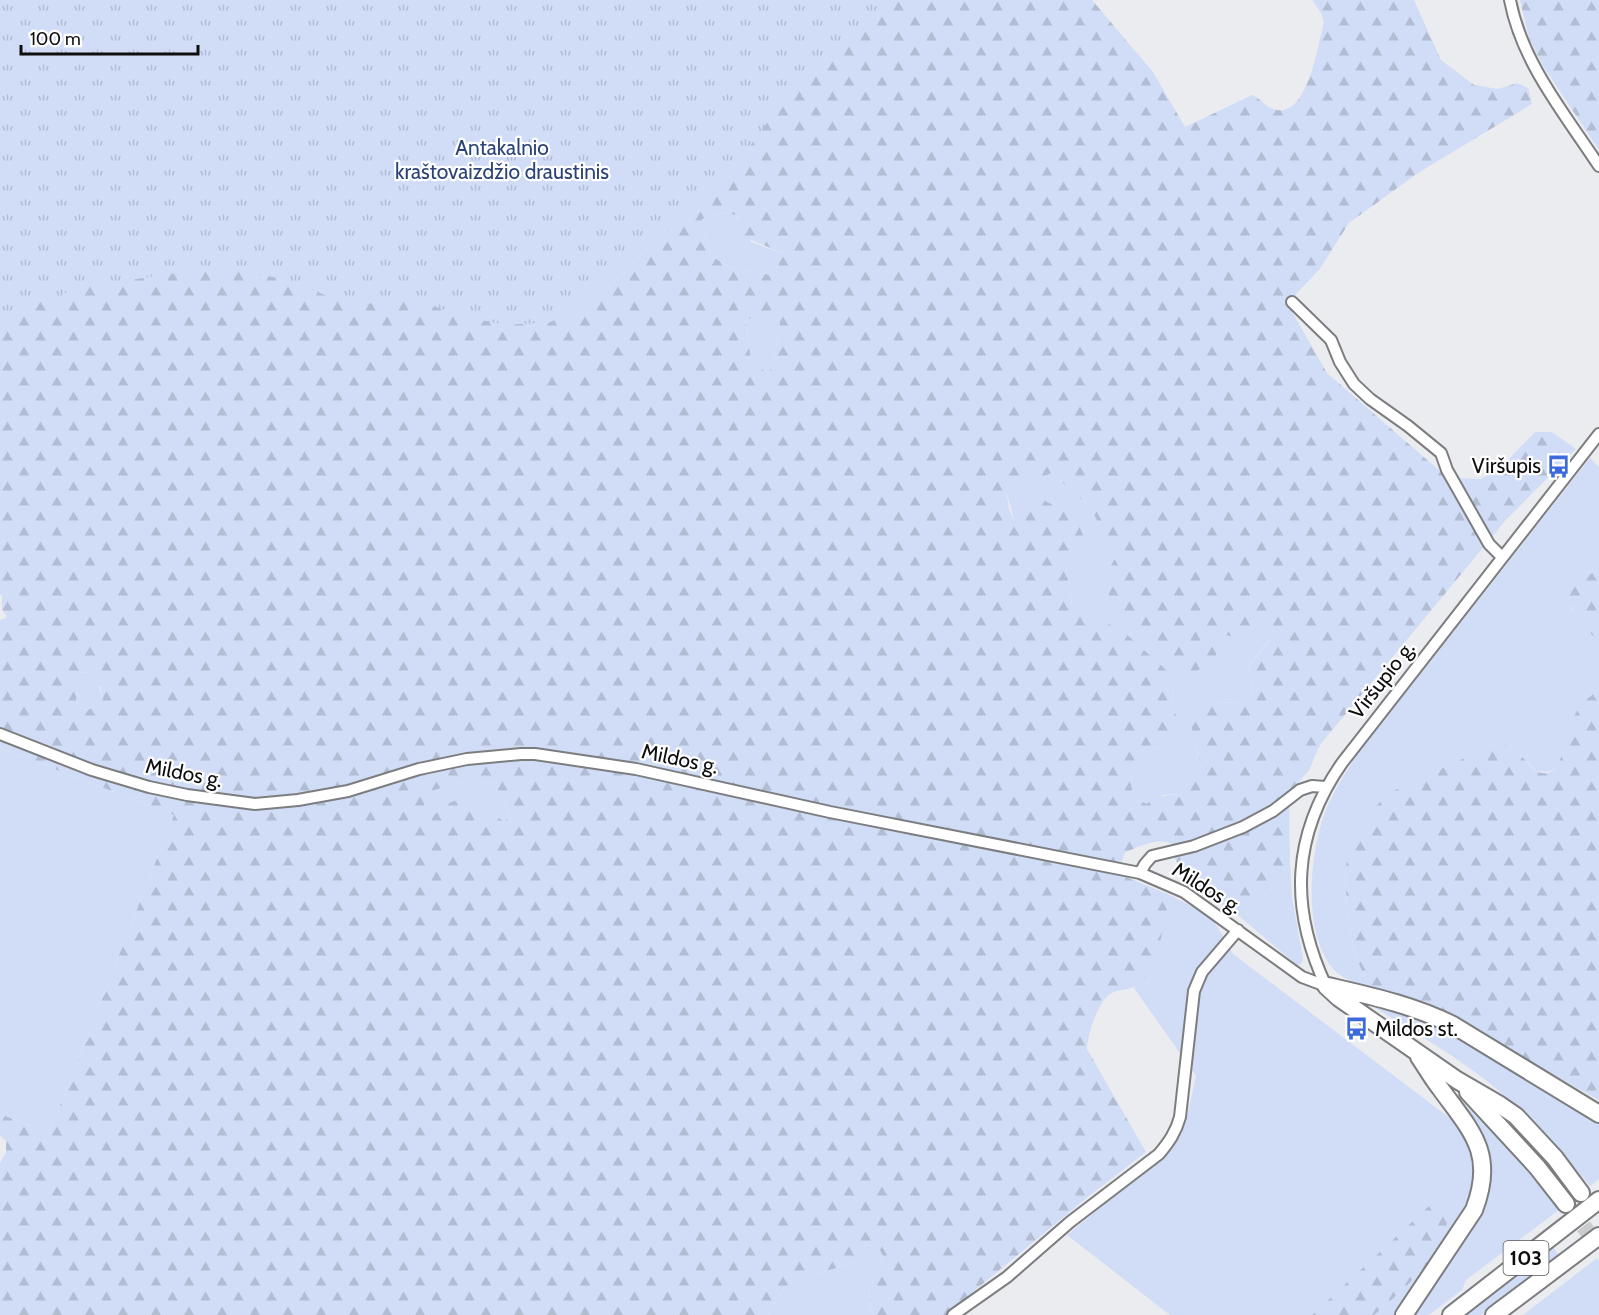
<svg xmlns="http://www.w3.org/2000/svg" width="1599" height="1315" viewBox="0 0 1599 1315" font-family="Cabin,sans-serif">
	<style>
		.grass { fill: #d1ddf7 }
		.forest { fill: url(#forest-firs); fill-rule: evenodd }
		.park { fill: url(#park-tufts) }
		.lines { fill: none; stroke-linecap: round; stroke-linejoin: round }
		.primary-tunnel { stroke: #cacbcd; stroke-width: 16; stroke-dasharray: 16 8; stroke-linecap: butt }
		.minor-casing { stroke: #7c7d7f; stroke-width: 14 }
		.primary-casing { stroke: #7c7d7f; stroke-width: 20 }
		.minor { stroke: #fff; stroke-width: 10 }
		.primary { stroke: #fff; stroke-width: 16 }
		.labels { text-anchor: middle; stroke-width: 4.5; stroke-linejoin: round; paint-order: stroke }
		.shield { fill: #fff; stroke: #565657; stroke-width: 1.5 }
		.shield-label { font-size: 20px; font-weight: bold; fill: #0e0e0f }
		.park-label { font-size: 21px; fill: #2c4378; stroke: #fff }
		.poi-label { font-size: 21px; fill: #0e0e0f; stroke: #fff; text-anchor: end }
		.street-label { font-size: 21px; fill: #0e0e0f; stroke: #fff }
	</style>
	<defs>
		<pattern id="forest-firs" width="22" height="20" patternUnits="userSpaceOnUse" patternTransform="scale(1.5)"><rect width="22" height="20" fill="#d1ddf7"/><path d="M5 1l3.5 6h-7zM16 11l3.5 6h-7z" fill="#b2bcd3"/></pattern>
		<pattern id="park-tufts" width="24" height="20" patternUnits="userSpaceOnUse" patternTransform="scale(1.5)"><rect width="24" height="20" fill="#d1ddf7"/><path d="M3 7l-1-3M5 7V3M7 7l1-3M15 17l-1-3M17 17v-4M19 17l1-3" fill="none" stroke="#b2bcd3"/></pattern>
	</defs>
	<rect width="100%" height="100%" fill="#ebecef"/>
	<path class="grass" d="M 750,142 L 752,148 L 744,159 L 737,163 L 707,197 L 702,208 L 676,230 L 667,233 L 655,245 L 642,253 L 635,262 L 611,285 L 577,309 L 546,324 L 525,327 L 520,321 Z
		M 723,213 L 736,215 L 751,242 L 782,253 L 775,276 L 728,266 L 711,256 L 702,227 L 702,219 Z
		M 770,316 L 780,323 L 773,367 L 767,373 L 751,361 L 745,318 Z
		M 1590,458 L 1599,467 L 1599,569 L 1574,585 L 1570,608 L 1599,642 L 1599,691 C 1585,698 1574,713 1569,728 C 1565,740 1566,760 1555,768 C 1549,773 1543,772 1536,771 C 1523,758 1512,741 1491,746 L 1345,868 L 1347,910 L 1354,952 L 1369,988 C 1359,984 1344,979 1336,972 C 1303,938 1309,863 1322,821 C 1329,798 1343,777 1356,756 Z
		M 1052,473 L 1090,507 L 1117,557 L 1217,633 L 1243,639 L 1252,633 L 1269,632 L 1269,640 L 1248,667 L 1253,692 L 1242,703 L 1210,702 L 1193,739 L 1202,767 L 1192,775 L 1181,794 L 1163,795 L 1147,804 L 1134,798 L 1130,780 L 1152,749 L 1161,748 L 1181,724 L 1172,707 L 1174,686 L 1123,631 L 1072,606 L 1066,565 L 1015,523 L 1007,494 L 1028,482 Z
		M 107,652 L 111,659 L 99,687 L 103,699 L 96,709 L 89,710 L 76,708 L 77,688 L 72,679 L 78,673 L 90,672 Z
		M 0,748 L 174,815 L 49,1133 L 0,1114 Z
		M 470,779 L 482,783 L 494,784 L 503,797 L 509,817 L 504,822 L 476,821 L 444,805 L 434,815 L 424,805 L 428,791 C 442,787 456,785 470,779 Z
		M 1290,863 L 1292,897 L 1303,959 L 1301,964 L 1297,965 L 1239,916 L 1249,916 Z
		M 1170,895 L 1208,915 L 1214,921 L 1233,954 L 1450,1118 L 1472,1144 L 1477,1167 L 1470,1205 L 1398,1315 L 1374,1315 C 1408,1285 1434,1266 1447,1220 L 1426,1210 L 1312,1315 L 1170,1315 L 1067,1235 L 1171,1150 C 1187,1128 1190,1102 1196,1076 L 1134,988 L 1147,976 L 1157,951 Z
		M 1359,998 L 1433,1021 L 1599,1118 L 1599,1179 L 1590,1186 C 1566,1158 1542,1130 1515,1105 C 1469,1062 1412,1031 1359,998 Z
		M 1453,1094 L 1500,1138 L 1559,1210 L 1466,1280 L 1462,1290 L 1429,1315 L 1409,1315 L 1485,1190 Z
		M 868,1241 L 875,1241 L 883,1256 L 879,1271 L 869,1288 L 871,1315 L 768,1315 L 784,1288 L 798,1279 L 857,1262 Z
		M 1553,1247 L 1559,1255 L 1481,1315 L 1466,1315 Z
		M 1597,1258 L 1599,1261 L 1599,1315 L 1523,1315 Z"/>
	<path class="forest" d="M 0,0 L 1092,0 L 1153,72 L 1185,127 L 1252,95 C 1261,98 1263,105 1271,108 C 1307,125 1318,44 1324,22 L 1321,13 L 1312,0 L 1414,0 L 1441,60 L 1474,85 L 1498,89 L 1517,83 L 1528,88 L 1532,104 L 1418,173 L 1349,223 L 1319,270 L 1296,294 L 1291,310 L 1327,373 L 1448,478 L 1481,479 L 1505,463 L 1535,432 L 1552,432 L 1576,449 L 1505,521 L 1320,745 L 1309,770 L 1289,794 L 1290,863 L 1249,916 L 1239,916 L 1228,909 L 1189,881 L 1175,859 L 1175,845 C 1159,836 1141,846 1125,852 L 1121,864 L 1126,877 L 1170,895 C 1165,917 1159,959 1147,976 C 1136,992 1123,987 1110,994 C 1098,1001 1087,1036 1087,1049 L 1146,1152 L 1089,1196 L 956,1306 L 954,1315 L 871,1315 L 869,1288 L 879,1271 L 883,1256 L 875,1241 L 868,1241 L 857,1262 L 798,1279 L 784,1288 L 768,1315 L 0,1315 L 0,1163 L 6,1152 L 6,1141 L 0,1135 L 0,1114 L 49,1133 L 174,815 L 0,748 L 0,620 L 6,618 L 7,616 L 2,610 L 2,595 L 0,595 ZM 750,143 L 752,148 L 744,159 L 737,163 L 707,197 L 702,208 L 676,230 L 667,233 L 655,245 L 642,253 L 635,262 L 611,285 L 577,309 L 546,324 L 525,327 L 521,321 ZM 723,213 L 736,215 L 739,219 L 736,226 L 744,237 L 782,253 L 775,276 L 728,266 L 711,256 L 702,227 L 702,219 ZM 770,316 L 780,323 L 773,367 L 767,373 L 751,360 L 745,319 L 752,318 L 761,322 ZM 1052,473 L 1090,507 L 1116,557 L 1103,579 L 1115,612 L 1189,676 L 1216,659 L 1217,633 L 1243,639 L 1252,633 L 1269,632 L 1269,641 L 1248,667 L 1253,692 L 1241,703 L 1210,702 L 1191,718 L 1193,739 L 1202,767 L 1192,775 L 1181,794 L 1155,797 L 1147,804 L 1134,798 L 1130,780 L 1152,749 L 1161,748 L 1176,742 L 1181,724 L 1172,707 L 1174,686 L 1165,669 L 1123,631 L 1072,606 L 1066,565 L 1086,542 L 1075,516 L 1041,499 L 1015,522 L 1009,509 L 1007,494 L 1028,482 ZM 107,653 L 110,659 L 105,662 L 97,674 L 103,699 L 96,708 L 92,708 L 88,710 L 76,708 L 77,688 L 73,678 L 78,673 L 90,672 ZM 470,779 L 482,783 L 494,784 L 503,797 L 509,817 L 504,822 L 498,817 L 487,815 L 476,821 L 476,812 L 467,805 L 454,801 L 444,805 L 434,815 L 424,805 L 428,792 C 442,787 456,785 470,779 Z
		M 1520,0 L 1599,0 L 1599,150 L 1543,66 L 1529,38 Z
		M 1599,569 L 1599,642 C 1587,628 1557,605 1574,585 C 1580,579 1592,574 1599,569 Z
		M 1599,691 L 1599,1100 L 1432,1007 L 1411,999 L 1369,988 L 1354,952 L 1347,910 L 1345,868 L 1350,853 L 1375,807 L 1391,792 L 1491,746 C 1511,741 1517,752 1530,765 C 1532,767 1534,770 1536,771 C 1559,782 1564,748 1567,735 C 1571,717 1582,699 1599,691 Z
		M 1439,1197 C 1442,1203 1446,1211 1447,1219 C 1448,1254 1398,1294 1374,1315 L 1312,1315 Z"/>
	<path class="park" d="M 0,0 L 891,0 L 871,27 L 856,40 L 825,60 L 786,97 L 744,154 L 674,228 L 647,246 L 598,290 L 578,305 L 552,318 L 536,323 L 506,325 L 471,318 L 419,302 L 405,300 L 364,304 L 346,302 L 329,297 L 296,282 L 268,276 L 218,269 L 168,274 L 117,282 L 85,283 L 57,297 L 0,315 Z"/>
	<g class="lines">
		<path class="primary-tunnel" d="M 1569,1207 L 1599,1247"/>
		<defs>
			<path id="minor" d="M 1510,0 C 1522,63 1565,114 1599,166
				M 1292,302 L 1331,340 L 1340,362 L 1354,384 L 1370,399 L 1408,426 L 1441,453 L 1447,470 L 1489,544 L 1502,557
				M 0,734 L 92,770 L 149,787 L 187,795 L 255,804 L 298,800 L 348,791 L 419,769 L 467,759 L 521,754 L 535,754 L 636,769 L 830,812 L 1140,873 L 1184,892 L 1302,977 L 1326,986
				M 1140,873 L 1145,864 L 1152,856 L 1194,846 L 1243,827 L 1273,811 L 1300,790 L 1312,786 L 1325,787
				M 1326,986 C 1289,907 1292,835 1342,763 L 1599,434
				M 953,1315 L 1007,1277 L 1070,1222 L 1159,1154 C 1169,1142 1176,1132 1180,1117 L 1194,991 L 1202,972 L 1238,930"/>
			<path id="primary" d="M 1326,986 L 1339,998 L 1457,1080 L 1500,1105 L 1516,1116 L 1555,1158 L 1581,1193
				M 1328,986 C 1371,996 1413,1005 1453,1025 L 1599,1114
				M 1468,1092 L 1537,1167 L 1566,1204
				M 1404,1315 L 1474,1210 C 1496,1153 1471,1131 1440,1088 C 1432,1078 1426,1067 1419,1057
				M 1451,1315 L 1599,1200
				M 1494,1315 L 1599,1236"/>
		</defs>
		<use href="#minor" class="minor-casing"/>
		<use href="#primary" class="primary-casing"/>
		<use href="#minor" class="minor"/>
		<use href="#primary" class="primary"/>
	</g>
	<defs>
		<symbol id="bus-bare" viewBox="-9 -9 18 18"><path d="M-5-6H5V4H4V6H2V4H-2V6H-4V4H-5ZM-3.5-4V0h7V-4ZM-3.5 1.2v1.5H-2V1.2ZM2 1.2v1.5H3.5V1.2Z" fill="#3c6ada" stroke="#fff" stroke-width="2.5" paint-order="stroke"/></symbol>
	</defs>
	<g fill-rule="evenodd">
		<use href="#bus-bare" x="1542" y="450" width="33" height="33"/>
		<use href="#bus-bare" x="1340" y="1012" width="33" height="33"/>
	</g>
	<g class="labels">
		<rect class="shield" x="1503.5" y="1241" width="45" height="34" rx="4.5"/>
		<g class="shield-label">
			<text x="1526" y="1265">103</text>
		</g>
		<g class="park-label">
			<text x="502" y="155">Antakalnio<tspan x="502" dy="24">kraštovaizdžio draustinis</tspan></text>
		</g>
		<g class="poi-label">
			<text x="1541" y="473">Viršupis</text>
			<text x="1375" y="1036" text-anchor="start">Mildos st.</text>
		</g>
		<g class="street-label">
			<text transform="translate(1382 680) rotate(-52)" y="7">Viršupio g.</text>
			<text transform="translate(680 759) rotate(12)" y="7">Mildos g.</text>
			<text transform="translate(184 773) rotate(11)" y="7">Mildos g.</text>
			<text transform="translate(1207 888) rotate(32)" y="7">Mildos g.</text>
		</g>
	</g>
	<path d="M21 45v9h177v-9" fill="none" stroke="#0e0e0f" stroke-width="3"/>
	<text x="30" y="45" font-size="18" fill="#0e0e0f" stroke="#ffffff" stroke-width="4.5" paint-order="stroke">100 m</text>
</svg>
